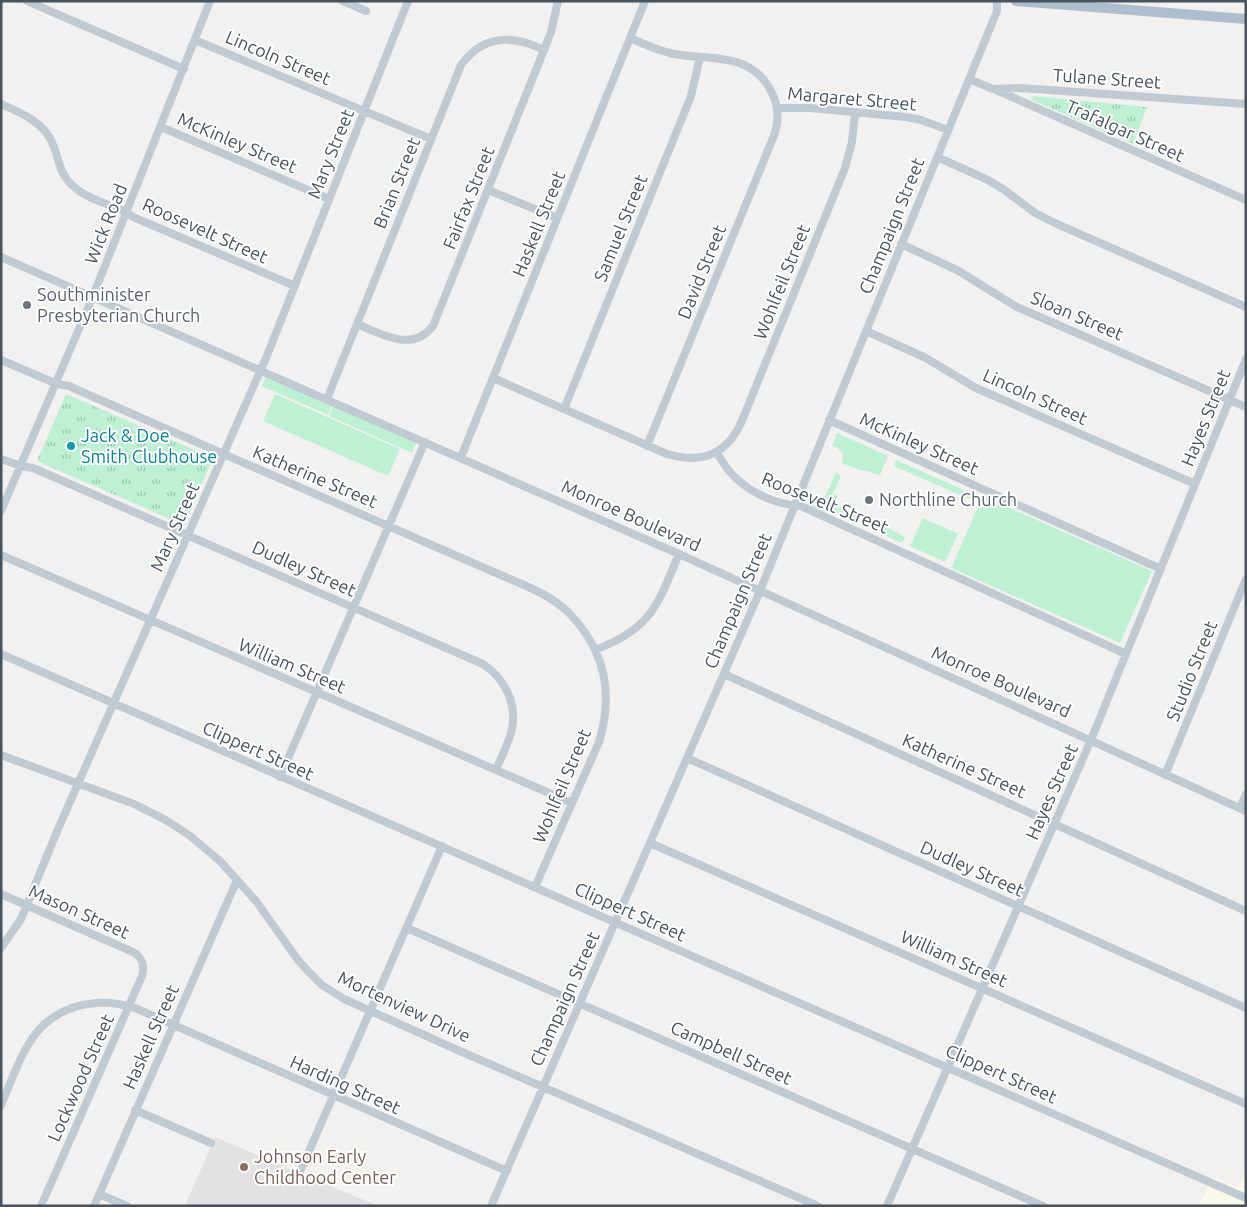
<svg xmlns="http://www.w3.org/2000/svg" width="1247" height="1207" viewBox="0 0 1247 1207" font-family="Ubuntu,sans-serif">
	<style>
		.commercial { fill: #fcf8ea }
		.education { fill: #e4e1e2 }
		.grass { fill: #bef0d3 }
		.park { fill: url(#park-tufts) }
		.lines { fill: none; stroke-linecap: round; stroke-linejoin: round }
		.minor { stroke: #c0cad2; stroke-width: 8 }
		.major { stroke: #afbecf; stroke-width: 10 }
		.worship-dot { fill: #6b7280; stroke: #fff; stroke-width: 2 }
		.culture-dot { fill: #0f9aa8; stroke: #fff; stroke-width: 2 }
		.education-dot { fill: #8d6e63; stroke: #fff; stroke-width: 2 }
		.labels { text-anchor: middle; stroke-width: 4; stroke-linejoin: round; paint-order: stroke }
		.street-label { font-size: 18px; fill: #47535e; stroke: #fff }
		.worship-label { font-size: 18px; fill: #5b616d; stroke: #fff; text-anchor: start }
		.culture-label { font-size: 18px; fill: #0d838f; stroke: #fff; text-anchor: start }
		.education-label { font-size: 18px; fill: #785e54; stroke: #fff; text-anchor: start }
	</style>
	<defs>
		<pattern id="park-tufts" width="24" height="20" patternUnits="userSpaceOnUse" patternTransform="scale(1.25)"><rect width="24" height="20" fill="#bef0d3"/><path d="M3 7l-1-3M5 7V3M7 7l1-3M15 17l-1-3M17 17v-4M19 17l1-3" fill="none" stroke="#9cc5ae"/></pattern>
	</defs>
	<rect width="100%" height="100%" fill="#f3f0f0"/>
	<path class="commercial" d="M 1246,1170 L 1246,1206 L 1199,1206 L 1212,1177 L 1238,1188 Z"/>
	<path class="education" d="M 215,1137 L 327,1185 L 379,1206 L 185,1206 Z"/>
	<path class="grass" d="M 266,376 L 332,406 L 328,415 L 262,386 Z
		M 275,394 L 400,449 L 388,476 L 263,421 Z
		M 333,406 L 416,443 L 412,453 L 329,416 Z
		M 837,433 L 888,456 L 880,475 C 875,475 872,472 867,471 C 858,470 851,467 842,463 L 843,454 L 838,448 L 832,446 Z
		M 896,460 L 975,495 L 972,500 L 894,466 Z
		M 836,473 L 841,476 L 825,512 L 808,505 L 809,502 L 820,507 Z
		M 835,494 L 838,496 L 835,504 L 857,514 L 856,518 L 858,519 L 857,522 L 828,510 Z
		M 983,496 L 1152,571 L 1120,643 L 951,568 Z
		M 923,518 L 958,534 L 945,562 L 910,546 Z
		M 873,520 L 905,537 L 902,543 L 873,530 L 875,526 L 871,524 Z"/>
	<path class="park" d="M 1033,96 L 1147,107 L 1133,144 L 1032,100 Z
		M 66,394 L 213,458 L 184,525 L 37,461 Z"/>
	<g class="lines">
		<path class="minor" d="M 27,1 L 184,69
			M 343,1 L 366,11
			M 630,38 C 644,44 659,51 674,54 C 712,61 752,51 772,93 C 779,107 779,123 773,138 L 647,446
			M 195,40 L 431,139
			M 969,79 L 993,89 L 1021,88 L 1246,104
			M 996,90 L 1246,200
			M 1,104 C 22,113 46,123 54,147 C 59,161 60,174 72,185 C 86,199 109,204 127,212 L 133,217 L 295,286
			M 777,108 L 810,108 L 906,117 L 921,120 L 948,130
			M 161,127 L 329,199
			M 937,157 L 986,179 L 1003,189 L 1035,213 L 1057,224 L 1246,307
			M 488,190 L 557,218
			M 901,244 L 957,270 L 1017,307 L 1246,407
			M 1,257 L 679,554 L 1246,811
			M 357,324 C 382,334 412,353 433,326 L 544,50 L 551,32 L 558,1
			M 866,331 L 924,357 L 976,388 L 1195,484
			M 1,360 L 57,384 L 69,386 L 80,391 C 198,443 316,494 434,546 C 457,556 480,566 503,576 C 526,586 551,595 569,613 C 605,650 614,693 599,742 L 535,887
			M 493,378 L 667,454 C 701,464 726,455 741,423 L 845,168 L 852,142 L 855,113
			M 327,399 L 461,65 C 483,35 512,34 544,50
			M 564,409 L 691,96 L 700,57
			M 829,420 L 1161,569
			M 716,452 C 721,459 725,466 730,472 C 747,492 776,505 801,506 L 1126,654
			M 461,457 L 645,1
			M 1,459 L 21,466 L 33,468 L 483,664 C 505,679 517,703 512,729 C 509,743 501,757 496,770
			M 1,511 L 93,296 L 210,1
			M 1,555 L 572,803
			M 595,650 C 652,628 657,606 679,554
			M 1,654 L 1246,1198
			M 724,674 L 1246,911
			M 1,755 L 134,804 L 164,819 L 189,835 L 220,861 L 256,901 L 298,960 L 308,971 L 322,985 L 344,999 L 462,1052 L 818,1206
			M 687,758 L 1246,1008
			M 1165,775 L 1246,579
			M 280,777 L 425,442
			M 1240,808 L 1246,794
			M 650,843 L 1246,1104
			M 1,894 L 133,952 C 142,957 145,966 142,976 L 41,1206
			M 407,928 L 1043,1206
			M 1,948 L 21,919 L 58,829 L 266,358 L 408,1
			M 1,1105 C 10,1085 17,1063 28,1045 C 50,1006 95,995 135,1008 L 507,1171
			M 135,1110 L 211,1143
			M 296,1181 L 442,846
			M 99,1194 L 127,1206
			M 94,1206 L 237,880
			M 491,1206 L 757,598 L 997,11 L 997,1
			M 887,1206 L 1091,740 L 1246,359"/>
		<path class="major" d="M 1016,1 L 1246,19"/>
	</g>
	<g class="worship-dot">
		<circle cx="27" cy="305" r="5"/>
		<circle cx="869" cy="500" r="5"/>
	</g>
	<circle class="culture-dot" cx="71" cy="446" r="5"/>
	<circle class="education-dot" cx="244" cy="1167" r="5"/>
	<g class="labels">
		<g class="street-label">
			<text transform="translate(278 58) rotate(23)" y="6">Lincoln Street</text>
			<text transform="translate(1107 79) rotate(4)" y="6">Tulane Street</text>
			<text transform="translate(852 99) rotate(5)" y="6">Margaret Street</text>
			<text transform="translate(1125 131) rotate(24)" y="6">Trafalgar Street</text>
			<text transform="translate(237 143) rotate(23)" y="6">McKinley Street</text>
			<text transform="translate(331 154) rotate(-68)" y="6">Mary Street</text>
			<text transform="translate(397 183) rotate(-68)" y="6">Brian Street</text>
			<text transform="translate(469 198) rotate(-68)" y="6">Fairfax Street</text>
			<text transform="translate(106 224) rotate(-68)" y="6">Wick Road</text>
			<text transform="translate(539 224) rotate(-68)" y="6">Haskell Street</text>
			<text transform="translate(892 226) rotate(-68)" y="6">Champaign Street</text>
			<text transform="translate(621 228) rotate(-68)" y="6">Samuel Street</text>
			<text transform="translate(205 231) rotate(24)" y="6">Roosevelt Street</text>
			<text transform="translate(702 272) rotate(-68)" y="6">David Street</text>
			<text transform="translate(782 282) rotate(-68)" y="6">Wohlfeil Street</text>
			<text transform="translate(1077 316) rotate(23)" y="6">Sloan Street</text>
			<text transform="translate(1035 397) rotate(24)" y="6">Lincoln Street</text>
			<text transform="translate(1206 418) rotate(-68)" y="6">Hayes Street</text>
			<text transform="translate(919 444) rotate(24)" y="6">McKinley Street</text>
			<text transform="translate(315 477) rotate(23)" y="6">Katherine Street</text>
			<text transform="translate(825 503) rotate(22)" y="6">Roosevelt Street</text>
			<text transform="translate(631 516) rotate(24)" y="6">Monroe Boulevard</text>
			<text transform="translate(175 527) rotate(-66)" y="6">Mary Street</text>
			<text transform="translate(304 569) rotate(24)" y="6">Dudley Street</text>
			<text transform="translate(738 601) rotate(-67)" y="6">Champaign Street</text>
			<text transform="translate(292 666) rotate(23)" y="6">William Street</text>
			<text transform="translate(1192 671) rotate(-68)" y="6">Studio Street</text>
			<text transform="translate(1001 682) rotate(24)" y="6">Monroe Boulevard</text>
			<text transform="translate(258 751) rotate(24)" y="6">Clippert Street</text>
			<text transform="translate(964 766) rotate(24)" y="6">Katherine Street</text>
			<text transform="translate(562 786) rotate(-67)" y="6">Wohlfeil Street</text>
			<text transform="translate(1052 792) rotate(-66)" y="6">Hayes Street</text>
			<text transform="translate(972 869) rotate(24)" y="6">Dudley Street</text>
			<text transform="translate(79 912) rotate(24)" y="6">Mason Street</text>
			<text transform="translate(630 912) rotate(24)" y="6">Clippert Street</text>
			<text transform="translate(954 959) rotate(24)" y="6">William Street</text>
			<text transform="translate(565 999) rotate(-66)" y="6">Champaign Street</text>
			<text transform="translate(404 1007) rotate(25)" y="6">Mortenview Drive</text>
			<text transform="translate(151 1037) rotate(-66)" y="6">Haskell Street</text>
			<text transform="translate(731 1053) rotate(24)" y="6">Campbell Street</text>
			<text transform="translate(1001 1074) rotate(24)" y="6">Clippert Street</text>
			<text transform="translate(81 1078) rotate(-66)" y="6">Lockwood Street</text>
			<text transform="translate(345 1085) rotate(24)" y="6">Harding Street</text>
		</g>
		<g class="worship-label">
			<text x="37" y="301">Southminister<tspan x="37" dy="21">Presbyterian Church</tspan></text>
			<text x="879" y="506">Northline Church</text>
		</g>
		<g class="culture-label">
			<text x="81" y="442">Jack &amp; Doe<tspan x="81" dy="21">Smith Clubhouse</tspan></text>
		</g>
		<g class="education-label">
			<text x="254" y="1163">Johnson Early<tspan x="254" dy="21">Childhood Center</tspan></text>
		</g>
	</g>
	<rect width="1247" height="1207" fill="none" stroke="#47535e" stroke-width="5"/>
</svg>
